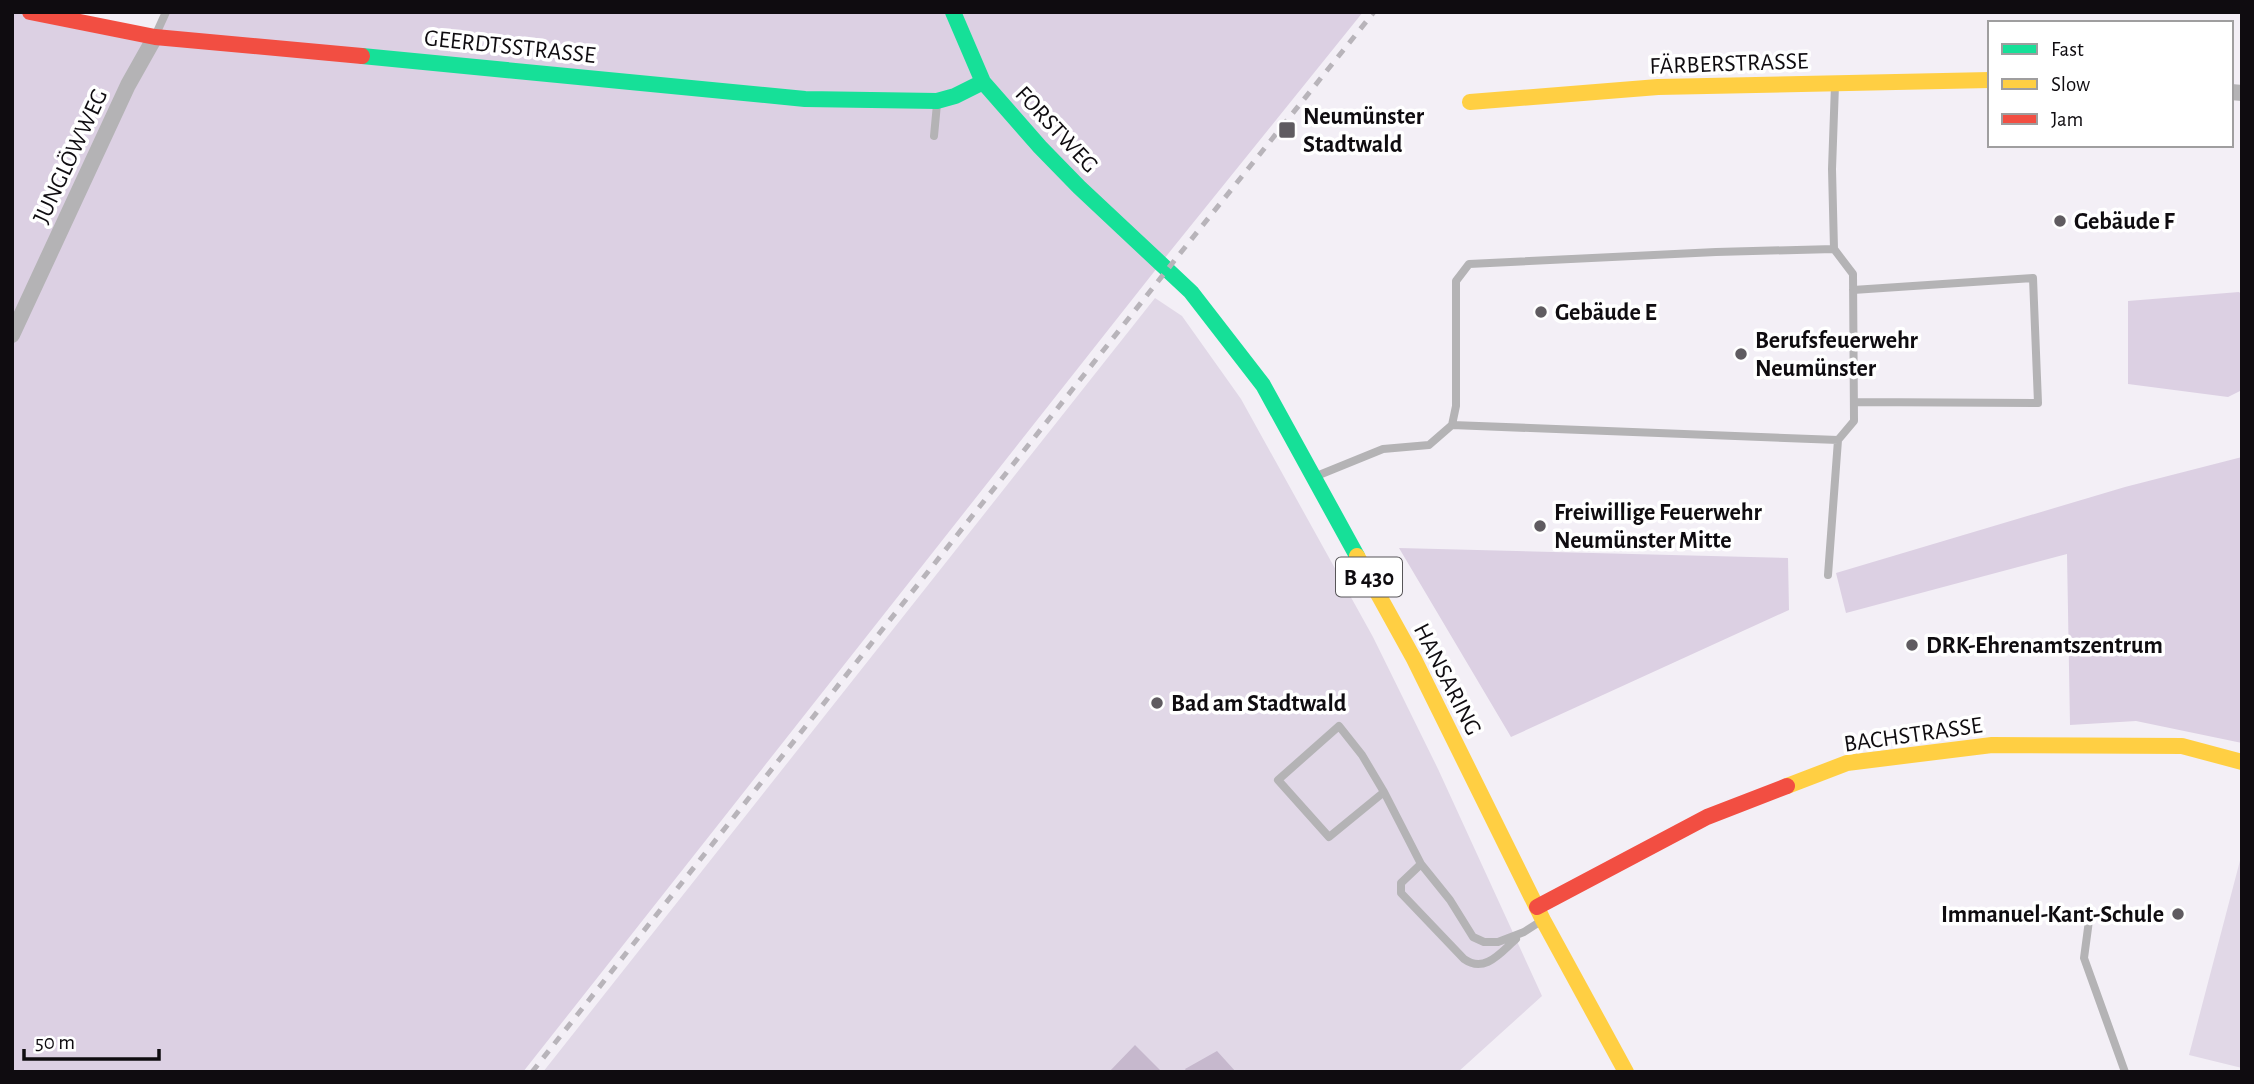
<svg xmlns="http://www.w3.org/2000/svg" width="2254" height="1084" viewBox="0 0 2254 1084" font-family="'Alegreya Sans',sans-serif">
	<style>
		.green { fill: #e1d8e7 }
		.forest { fill: #dcd0e3 }
		.water { fill: #c6b8cd }
		.lines { fill: none; stroke-linecap: round; stroke-linejoin: round }
		.lane { stroke: #b4b3b5; stroke-width: 8 }
		.street { stroke: #b4b3b5; stroke-width: 16 }
		.fast { stroke: #16e098; stroke-width: 16 }
		.slow { stroke: #ffcf43; stroke-width: 16 }
		.jam { stroke: #f24e42; stroke-width: 16 }
		.rail { stroke: #b8b4ba; stroke-width: 5; stroke-dasharray: 9 9; stroke-linecap: butt }
		.poi-dot { fill: #5f5b60; stroke: #fff; stroke-width: 2.5 }
		.labels { text-anchor: middle; stroke-width: 7; stroke-linejoin: round; paint-order: stroke }
		.shield { fill: #fff; stroke: #575558; stroke-width: 2 }
		.shield-label { font-size: 23px; font-weight: bold; fill: #0f0c10 }
		.street-label { font-size: 24px; fill: #0f0c10; stroke: #fff }
		.poi-label { font-size: 24px; font-weight: bold; fill: #0f0c10; stroke: #fff; text-anchor: start }
	</style>
	<rect width="100%" height="100%" fill="#f3eff6"/>
	<path class="green" d="M 1155,298 L 1182,316 L 1241,399 L 1373,637 L 1438,769 L 1542,996 L 1458,1072 L 543,1072 Z
		M 2242,853 L 2242,1068 L 2189,1055 Z"/>
	<path class="forest" d="M 12,12 L 30,12 L 154,37 L 166,12 L 1363,12 L 1172,249 L 523,1072 L 12,1072 Z
		M 2239,292 L 2242,295 L 2242,390 L 2228,397 L 2128,384 L 2128,301 Z
		M 2242,457 L 2242,743 L 2136,721 L 2070,725 L 2067,554 L 1846,613 L 1836,573 L 2125,487 Z
		M 1399,548 L 1788,558 L 1789,610 L 1511,737 Z"/>
	<path class="water" d="M 1135,1045 L 1162,1072 L 1109,1072 Z
		M 1217,1051 L 1236,1072 L 1187,1072 L 1185,1069 Z"/>
	<g class="lines">
		<path class="lane" d="M 156,34 L 166,12
			M 934,136 L 937,104
			M 1853,290 L 2033,278 L 2038,403 L 1854,402
			M 1452,425 L 1456,406 L 1456,281 L 1469,264 L 1716,252 L 1834,249
			M 1319,475 L 1383,449 L 1429,445 L 1452,425 L 1838,440
			M 1828,575 L 1838,440 L 1854,421 L 1853,274 L 1834,249 L 1832,169 L 1835,85
			M 1384,792 L 1362,755 L 1339,726 L 1278,780 L 1329,837 L 1384,792 L 1421,864 L 1450,900 L 1473,937 L 1484,942 L 1498,942 L 1524,932 L 1538,923
			M 1421,864 L 1401,883 L 1401,893 L 1464,959 C 1485,974 1501,952 1516,939
			M 2090,913 L 2084,958 L 2125,1072"/>
		<path class="street" d="M 2231,92 L 2242,93
			M 12,335 L 128,85 L 155,37"/>
		<path class="fast" d="M 953,12 L 983,82 L 1040,147 L 1079,187 L 1191,292 L 1263,385 L 1357,556
			M 362,56 L 805,99 L 937,101 L 955,96 L 983,82"/>
		<path class="slow" d="M 1470,102 L 1658,87 L 1990,80
			M 1357,556 L 1414,659 L 1543,920 L 1626,1072
			M 1787,786 L 1847,763 L 1992,745 L 2182,746 L 2242,762"/>
		<path class="jam" d="M 30,12 L 155,37 L 362,56
			M 1537,907 L 1707,817 L 1787,786"/>
		<path class="rail" d="M 532,1072 L 1182,251 L 1374,12"/>
	</g>
	<g class="poi-dot">
		<rect x="1278" y="121" width="18" height="18" rx="3.5"/>
		<circle cx="2060" cy="221" r="7"/>
		<circle cx="1541" cy="312" r="7"/>
		<circle cx="1741" cy="354" r="7"/>
		<circle cx="1540" cy="526" r="7"/>
		<circle cx="1912" cy="645" r="7"/>
		<circle cx="1157" cy="703" r="7"/>
		<circle cx="2178" cy="914" r="7"/>
	</g>
	<g class="labels">
		<rect class="shield" x="1336" y="557.5" width="66" height="39" rx="5"/>
		<g class="shield-label">
			<text x="1369" y="585">B 430</text>
		</g>
		<g class="street-label">
			<text transform="translate(510 46) rotate(6)" y="8">GEERDTSSTRASSE</text>
			<text transform="translate(1729 63) rotate(-2)" y="8">FÄRBERSTRASSE</text>
			<text transform="translate(1057 129) rotate(47)" y="8">FORSTWEG</text>
			<text transform="translate(70 156) rotate(-65)" y="8">JUNGLÖWWEG</text>
			<text transform="translate(1448 679) rotate(63)" y="8">HANSARING</text>
			<text transform="translate(1913 734) rotate(-8)" y="8">BACHSTRASSE</text>
		</g>
		<g class="poi-label">
			<text x="1303" y="124">Neumünster<tspan x="1303" dy="28">Stadtwald</tspan></text>
			<text x="2074" y="229">Gebäude F</text>
			<text x="1555" y="320">Gebäude E</text>
			<text x="1755" y="348">Berufsfeuerwehr<tspan x="1755" dy="28">Neumünster</tspan></text>
			<text x="1554" y="520">Freiwillige Feuerwehr<tspan x="1554" dy="28">Neumünster Mitte</tspan></text>
			<text x="1926" y="653">DRK-Ehrenamtszentrum</text>
			<text x="1171" y="711">Bad am Stadtwald</text>
			<text x="2164" y="922" text-anchor="end">Immanuel-Kant-Schule</text>
		</g>
	</g>
	<rect width="2254" height="1084" fill="none" stroke="#0f0c10" stroke-width="28"/>
	<rect x="1988" y="21" width="245" height="126" fill="#ffffff" stroke="#9f9e9f" stroke-width="2"/>
	<rect x="2002" y="44" width="35" height="10" fill="#16e098" stroke="#9f9e9f" stroke-width="2"/>
	<text x="2051" y="56" font-size="21" fill="#0f0c10">Fast</text>
	<rect x="2002" y="79" width="35" height="10" fill="#ffcf43" stroke="#9f9e9f" stroke-width="2"/>
	<text x="2051" y="91" font-size="21" fill="#0f0c10">Slow</text>
	<rect x="2002" y="114" width="35" height="10" fill="#f24e42" stroke="#9f9e9f" stroke-width="2"/>
	<text x="2051" y="126" font-size="21" fill="#0f0c10">Jam</text>
	<path d="M24 1049v10h135v-10" fill="none" stroke="#0f0c10" stroke-width="3.5"/>
	<text x="35" y="1049" font-size="21" fill="#0f0c10" stroke="#ffffff" stroke-width="5" paint-order="stroke">50 m</text>
</svg>
